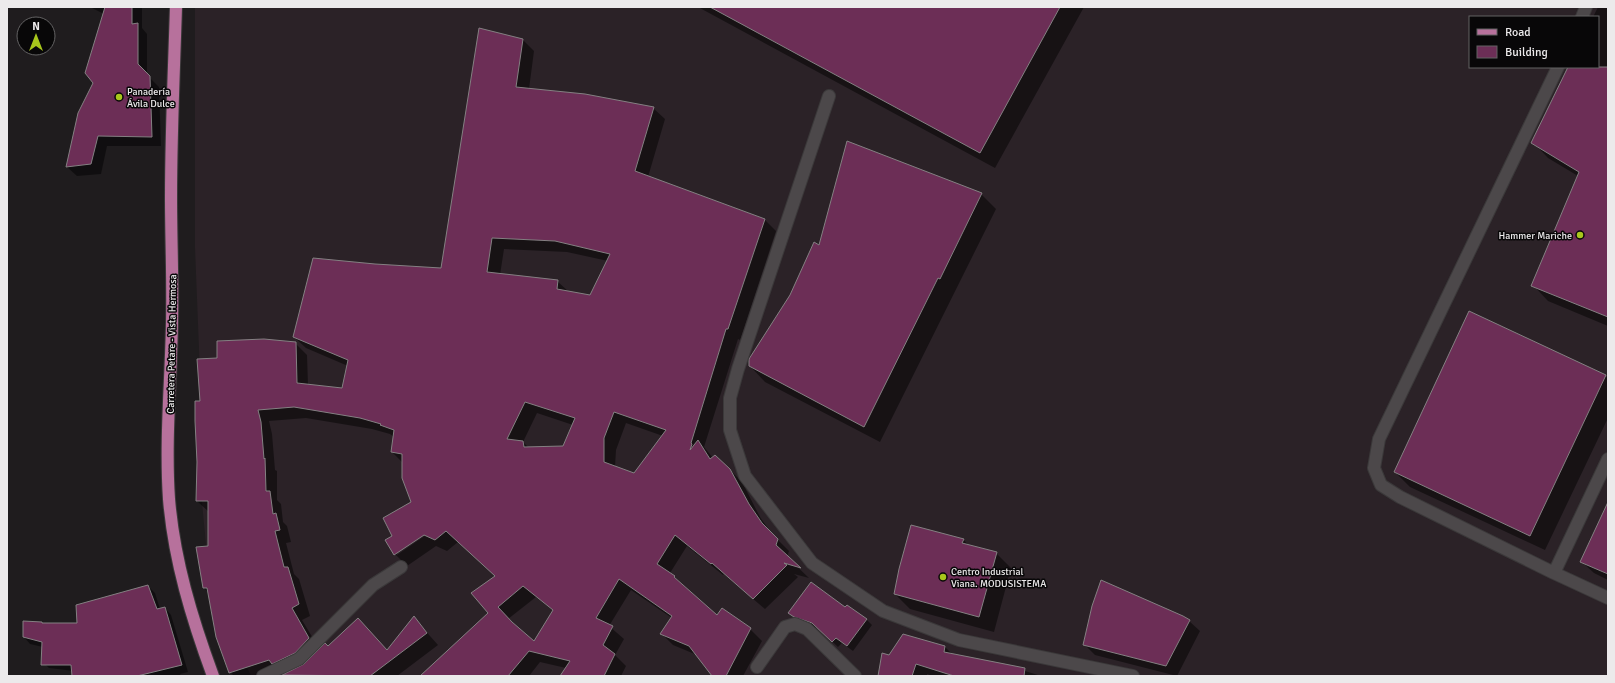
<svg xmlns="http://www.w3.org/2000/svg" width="1615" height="683" viewBox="0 0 1615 683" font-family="Signika,sans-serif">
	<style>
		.built { fill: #2b2227; fill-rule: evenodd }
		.shadow { fill: #0007; fill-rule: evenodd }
		.building { fill: #6c2e56; stroke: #848082; fill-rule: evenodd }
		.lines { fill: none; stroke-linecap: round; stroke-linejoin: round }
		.minor-casing { stroke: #3b393a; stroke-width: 14 }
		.major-casing { stroke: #3b393a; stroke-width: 14 }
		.minor { stroke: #4c484a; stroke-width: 12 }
		.major { stroke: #b7719c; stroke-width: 12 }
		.poi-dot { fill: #a8c71c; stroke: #080708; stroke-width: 1.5 }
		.labels { text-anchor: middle; stroke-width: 3; stroke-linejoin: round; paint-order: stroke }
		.poi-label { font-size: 10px; fill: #eceaeb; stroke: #080708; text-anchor: start }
		.street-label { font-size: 10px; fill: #eceaeb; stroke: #080708 }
	</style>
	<rect width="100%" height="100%" fill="#1f1c1e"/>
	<path class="built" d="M 195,7 L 1608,7 L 1608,676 L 251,676 L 225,620 L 208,566 L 201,492 L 201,400 L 195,248 ZM 1470,17 L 1598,17 L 1598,67 L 1470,67 Z"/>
	<path class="shadow" d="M 90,7 L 142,7 L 142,28 L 147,34 L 147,75 L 159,87 L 161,146 L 107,146 L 101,174 L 77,176 L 67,167 L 79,115 L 94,83 L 104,14 Z
		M 698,7 L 1084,7 L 995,168 Z
		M 1598,7 L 1608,7 L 1608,326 L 1548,301 L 1533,285 L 1578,176 L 1548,158 L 1533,142 L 1569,67 L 1598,67 L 1598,17 L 1593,17 Z
		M 523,40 L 534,51 L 529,89 L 653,108 L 665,119 L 648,177 L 765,220 L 776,231 L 740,340 L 738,339 L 704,447 L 713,458 L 730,470 L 742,482 L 760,517 L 772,534 L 789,551 L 787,557 L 809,578 L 794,574 L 798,577 L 765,609 L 724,574 L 723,575 L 687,546 L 670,573 L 718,616 L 750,629 L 762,641 L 743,676 L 714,676 L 697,655 L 673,645 L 662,634 L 672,618 L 631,590 L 609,626 L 624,639 L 615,655 L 626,666 L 621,676 L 561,676 L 566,668 L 540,662 L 529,676 L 421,676 L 489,613 L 496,576 L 458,542 L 447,551 L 436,546 L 407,566 L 395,554 L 387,541 L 393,536 L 412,502 L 403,463 L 392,452 L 394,437 L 390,434 L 372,429 L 306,418 L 269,421 L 272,434 L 275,470 L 277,471 L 277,500 L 281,504 L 283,522 L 287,526 L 291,542 L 286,543 L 294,574 L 299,579 L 310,616 L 302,620 L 320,650 L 328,648 L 358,619 L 388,651 L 414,618 L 438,645 L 397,676 L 283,676 L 306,665 L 306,664 L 267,676 L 234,676 L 230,672 L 208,592 L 204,588 L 209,547 L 209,512 L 197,501 L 201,402 L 218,359 L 295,343 L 307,355 L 308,385 L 343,389 L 348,366 L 306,348 L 294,337 L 442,270 ZM 504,249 L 567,252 L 608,261 L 591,296 L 569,292 L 557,281 L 500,275 ZM 537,413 L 573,425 L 564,447 L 529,448 L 523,442 ZM 626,423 L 663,436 L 635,474 L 615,467 L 616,450 ZM 428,532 L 429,533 L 397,555 L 397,552 ZM 536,597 L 554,611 L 535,642 L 508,619 Z
		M 981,194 L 996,209 L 880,442 L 765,382 L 750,366 L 791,296 Z
		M 1605,376 L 1608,378 L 1608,418 L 1545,550 L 1410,487 L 1395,472 Z
		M 1608,504 L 1608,580 L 1594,573 L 1582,562 Z
		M 963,539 L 969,546 L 996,553 L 1011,568 L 994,632 L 910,609 L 895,594 Z
		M 148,586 L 155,593 L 160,609 L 165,608 L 171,615 L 188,672 L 180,674 L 181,676 L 116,676 L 49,668 L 42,661 L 43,647 L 30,644 L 24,637 L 43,624 L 78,624 Z
		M 847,606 L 867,620 L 872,625 L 853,651 L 842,643 L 838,647 L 819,629 L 801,622 L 789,613 L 845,609 Z
		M 1189,621 L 1200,631 L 1177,676 L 1095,655 L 1084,644 Z
		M 945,647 L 953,655 L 1025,671 L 1041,676 L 933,676 L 927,674 L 927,676 L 879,676 L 889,656 Z"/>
	<path class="building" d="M 105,7 L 132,7 L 132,24 L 138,23 L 138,64 L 150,76 L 152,137 L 98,136 L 91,164 L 66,167 L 78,113 L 93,83 L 85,73 Z
		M 710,7 L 1060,7 L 980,153 Z
		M 479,28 L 523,39 L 516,87 L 585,94 L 654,107 L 635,171 L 765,219 L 728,329 L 726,329 L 691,443 L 692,444 L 690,450 L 698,440 L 710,459 L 715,455 L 730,469 L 749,504 L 762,523 L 778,539 L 776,545 L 801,568 L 784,563 L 787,565 L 753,599 L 712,563 L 711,564 L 675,535 L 657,564 L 675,576 L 674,577 L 717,615 L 722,608 L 751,628 L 726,676 L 712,676 L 689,646 L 660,634 L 672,616 L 619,579 L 596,618 L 613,626 L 603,645 L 615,654 L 604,676 L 560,676 L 570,661 L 529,651 L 508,676 L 420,676 L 488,613 L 471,593 L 495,576 L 446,531 L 435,540 L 424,535 L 394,555 L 385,540 L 392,536 L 383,518 L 411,502 L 402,478 L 402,454 L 391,452 L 394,430 L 380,425 L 381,424 L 360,418 L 294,407 L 258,410 L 261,422 L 264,459 L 265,458 L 266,491 L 270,491 L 273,514 L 276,513 L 280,530 L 275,531 L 284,567 L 288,567 L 299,604 L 292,608 L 309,638 L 295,653 L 272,664 L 269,660 L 229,673 L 216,637 L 207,588 L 203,588 L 196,547 L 208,546 L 208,501 L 196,501 L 197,462 L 195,421 L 195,401 L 200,401 L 197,359 L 217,358 L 217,341 L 264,339 L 296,342 L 297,383 L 342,388 L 348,360 L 293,337 L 313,258 L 375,264 L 441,268 ZM 492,238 L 555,241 L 610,254 L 590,295 L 557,289 L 558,280 L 487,272 ZM 525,402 L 575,418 L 563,446 L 524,447 L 523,441 L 507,439 ZM 614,412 L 666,430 L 634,473 L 604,462 L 604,438 ZM 523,586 L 553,610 L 534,641 L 512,622 L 498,607 Z
		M 1568,67 L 1608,67 L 1608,317 L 1531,286 L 1579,172 L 1531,143 Z
		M 847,141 L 982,193 L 940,279 L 938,278 L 864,427 L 749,366 L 749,359 L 790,295 L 814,242 L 819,245 Z
		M 1469,311 L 1606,375 L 1530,536 L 1394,472 Z
		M 1608,502 L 1608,574 L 1580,562 Z
		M 911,525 L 964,539 L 962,543 L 997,552 L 979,617 L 894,594 L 899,569 Z
		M 1101,580 L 1183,616 L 1190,620 L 1166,666 L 1083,645 L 1092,606 Z
		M 811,582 L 845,607 L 847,605 L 867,619 L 847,646 L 836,638 L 832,642 L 812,623 L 794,617 L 788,613 Z
		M 148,585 L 157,609 L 165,607 L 182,665 L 137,676 L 72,676 L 71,665 L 41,665 L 42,642 L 23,637 L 23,621 L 42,622 L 42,623 L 77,623 L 76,605 Z
		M 414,616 L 427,633 L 370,676 L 282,675 L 304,664 L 325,643 L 328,646 L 358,618 L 387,650 Z
		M 903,634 L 945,646 L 944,652 L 1025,668 L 1024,676 L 954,676 L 916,664 L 912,676 L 878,676 L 882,653 L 889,655 Z"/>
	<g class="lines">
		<defs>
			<path id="minor" d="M 1582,17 L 1586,7
				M 1558,67 L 1379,439 L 1374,468 L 1381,485 L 1400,497 L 1554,573 L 1608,598
				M 829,96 L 738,369 L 730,398 L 730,430 L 745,476 L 812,563 L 883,611 L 959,640 L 1133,676
				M 1554,573 L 1608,459
				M 757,667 L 785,627 L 795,624 L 807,629 L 855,676
				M 263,676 L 299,659 L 373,585 L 401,567"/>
			<path id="major" d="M 176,7 C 174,70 171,134 171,197 C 171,239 173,281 172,322 C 171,381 165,440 169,499 C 174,560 192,619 213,676"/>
		</defs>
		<use href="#minor" class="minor-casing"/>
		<use href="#major" class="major-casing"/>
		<use href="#minor" class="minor"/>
		<use href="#major" class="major"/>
	</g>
	<g class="poi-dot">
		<circle cx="119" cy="97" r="4"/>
		<circle cx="1580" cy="235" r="4"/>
		<circle cx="943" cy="577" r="4"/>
	</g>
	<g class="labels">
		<g class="poi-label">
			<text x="127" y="95">Panadería<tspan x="127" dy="12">Ávila Dulce</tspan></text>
			<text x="1572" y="239" text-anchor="end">Hammer Mariche</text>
			<text x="951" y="575">Centro Industrial<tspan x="951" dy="12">Viana. MODUSISTEMA</tspan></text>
		</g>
		<g class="street-label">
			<text transform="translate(171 344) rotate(-89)" y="4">Carretera Petare - Vista Hermosa</text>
		</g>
	</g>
	<rect width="1615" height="683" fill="none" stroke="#eceaeb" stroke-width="16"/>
	<rect x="1469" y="16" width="130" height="52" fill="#080708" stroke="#636263"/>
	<rect x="1477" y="29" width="20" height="6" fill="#b7719c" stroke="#636263"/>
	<text x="1505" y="36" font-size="12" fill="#eceaeb">Road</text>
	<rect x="1477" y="46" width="20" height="12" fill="#6c2e56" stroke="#636263"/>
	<text x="1505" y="56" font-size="12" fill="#eceaeb">Building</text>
	<g transform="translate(36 36)"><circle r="19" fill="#080708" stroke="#636263"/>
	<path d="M0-3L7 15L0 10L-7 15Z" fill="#a8c71c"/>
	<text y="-6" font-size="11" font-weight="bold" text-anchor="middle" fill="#eceaeb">N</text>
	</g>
</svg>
